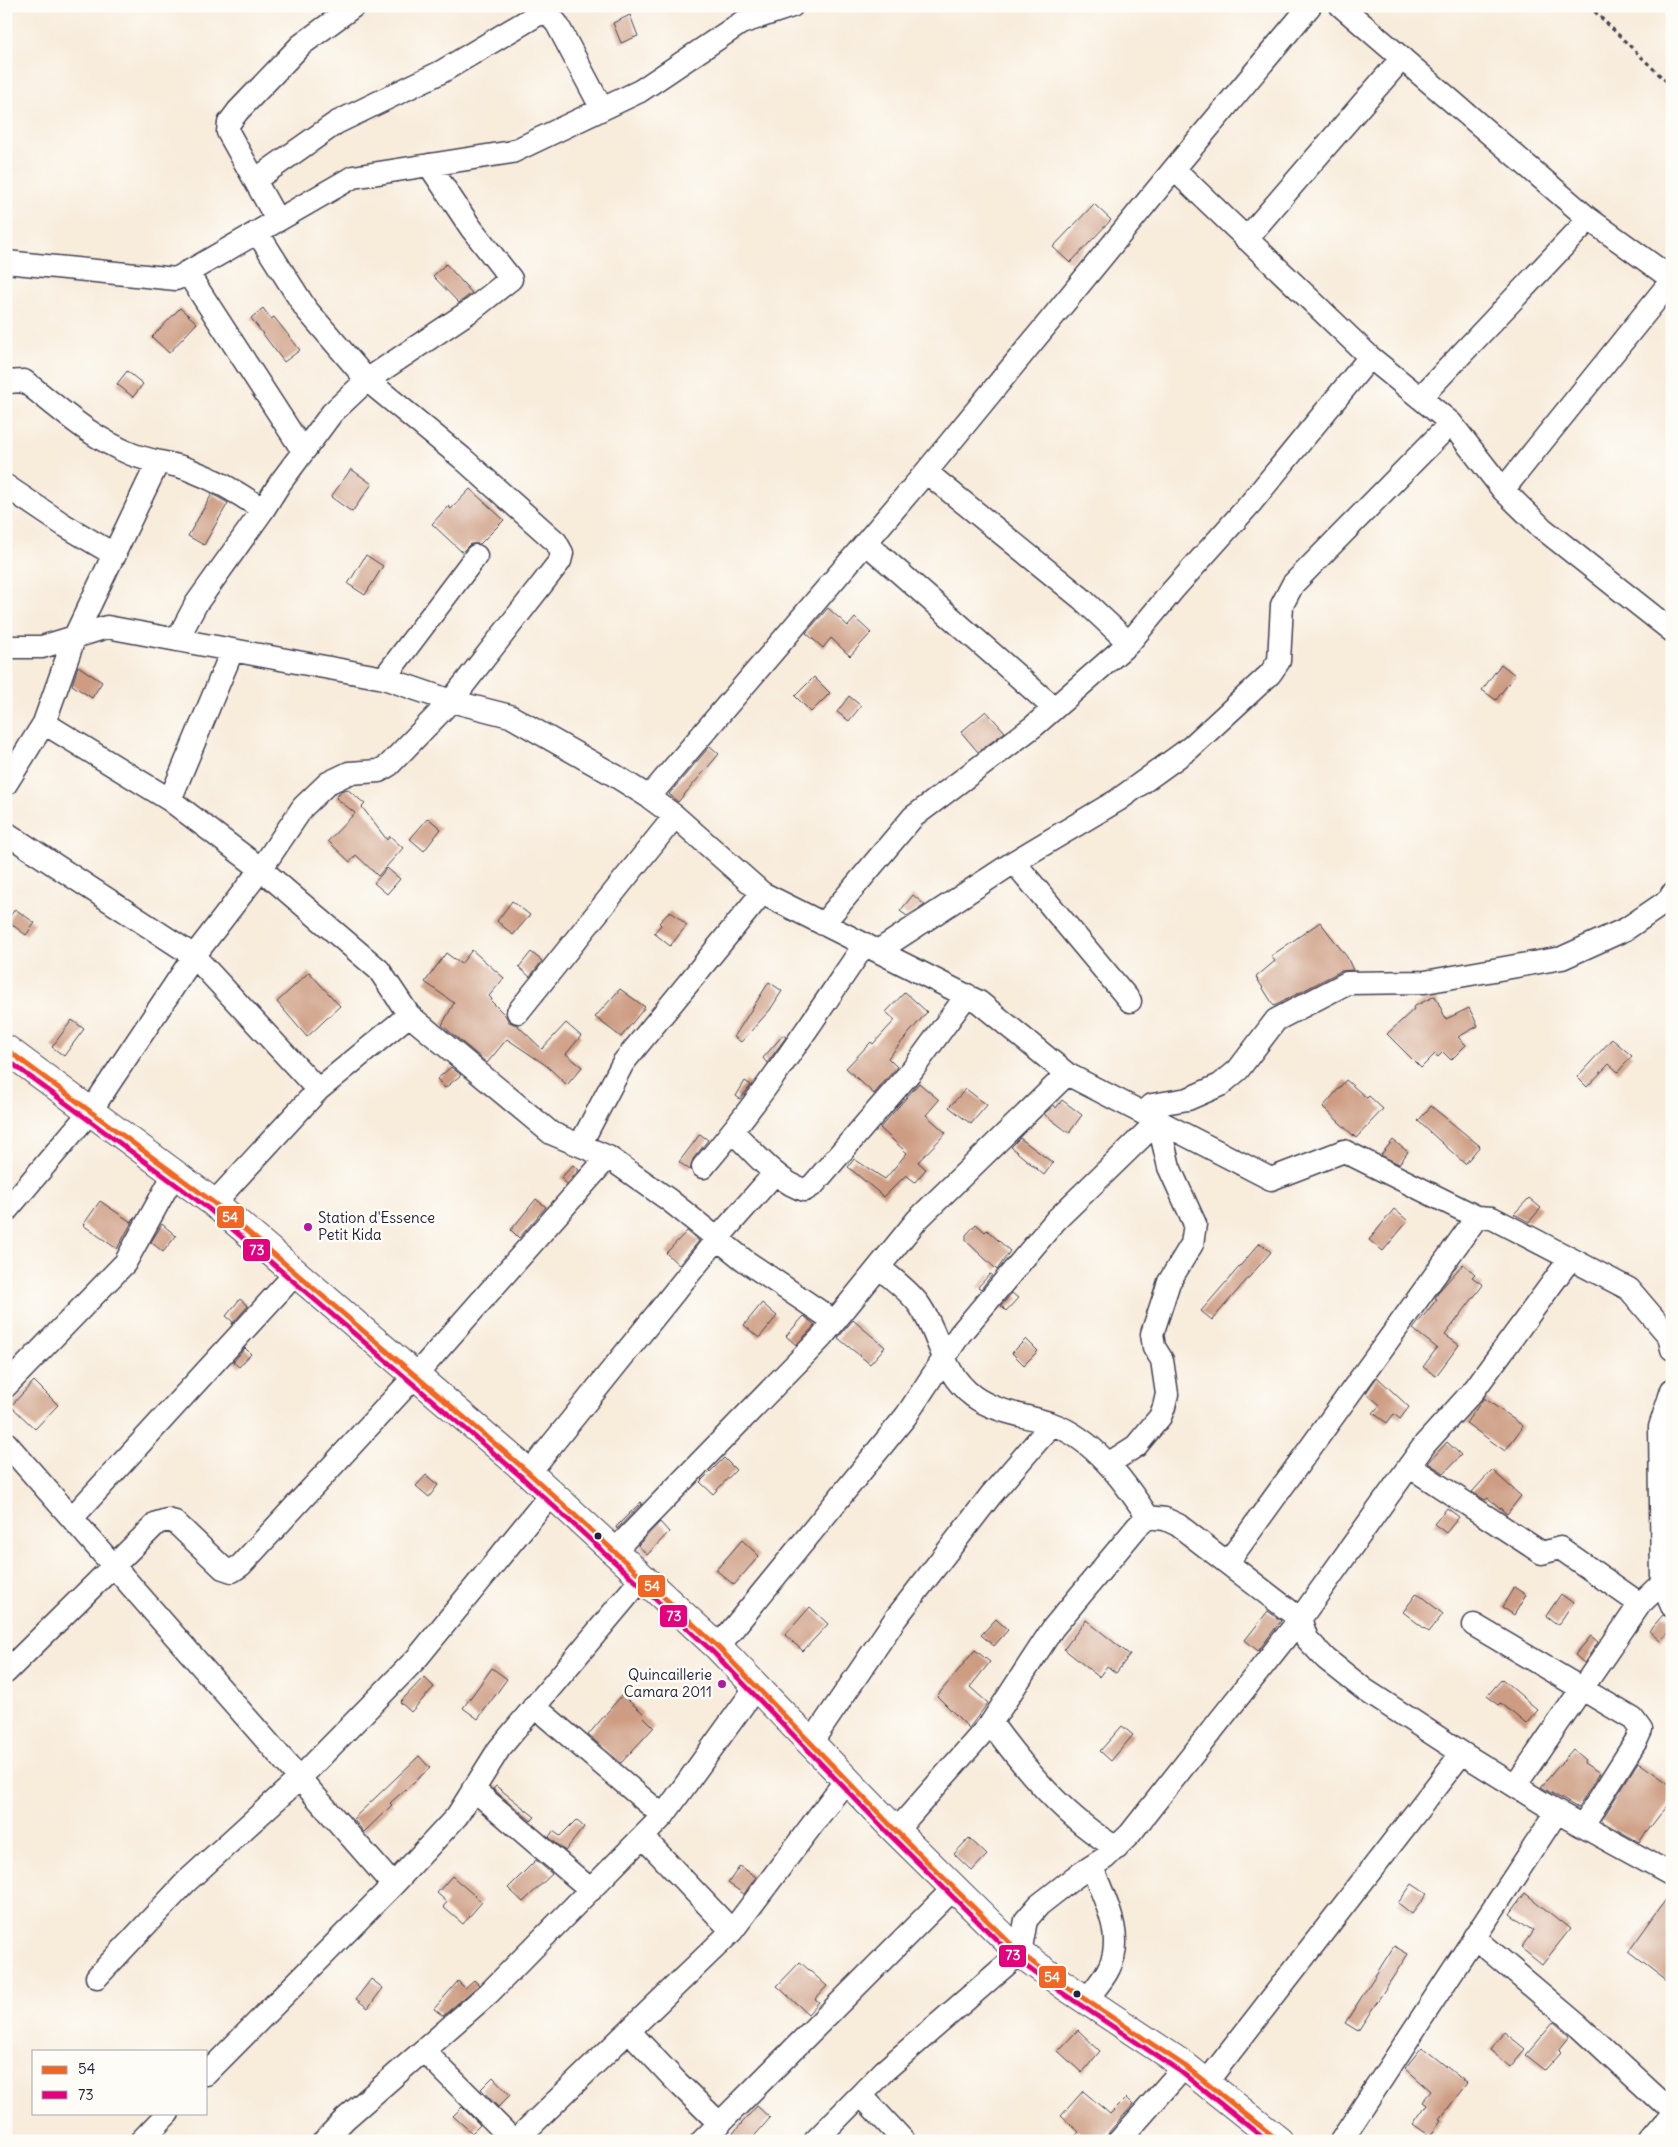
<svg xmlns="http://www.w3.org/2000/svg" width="1678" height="2147" viewBox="0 0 1678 2147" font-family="Delius,sans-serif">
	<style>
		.building { fill: #cd9c82 }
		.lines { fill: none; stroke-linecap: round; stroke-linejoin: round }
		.minor-casing { stroke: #424053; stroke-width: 25 }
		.tertiary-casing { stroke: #424053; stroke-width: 30 }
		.path { stroke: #424053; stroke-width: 3; stroke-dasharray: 4 4; stroke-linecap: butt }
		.minor { stroke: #fff; stroke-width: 22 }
		.tertiary { stroke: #fff; stroke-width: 28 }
		.bus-1-casing { stroke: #fdfcf7; stroke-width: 9 }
		.bus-2-casing { stroke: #fdfcf7; stroke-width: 9 }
		.bus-1 { stroke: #f26522; stroke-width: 5 }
		.bus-2 { stroke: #e5007d; stroke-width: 5 }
		.poi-dot { fill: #b5179e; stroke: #fdfcf7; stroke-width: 2 }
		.bus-dot { fill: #22223b; stroke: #fdfcf7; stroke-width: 2 }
		.labels { text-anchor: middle; stroke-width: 5; stroke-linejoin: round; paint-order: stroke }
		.poi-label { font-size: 15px; fill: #22223b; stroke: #fdfcf7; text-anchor: start }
		.line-badge { stroke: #fdfcf7; stroke-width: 2 }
		.badge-label { font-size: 14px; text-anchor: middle; font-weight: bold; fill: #fff }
	</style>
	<rect width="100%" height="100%" fill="#fdfcf7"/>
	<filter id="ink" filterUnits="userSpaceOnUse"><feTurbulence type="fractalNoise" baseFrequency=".02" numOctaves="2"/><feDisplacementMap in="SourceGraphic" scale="10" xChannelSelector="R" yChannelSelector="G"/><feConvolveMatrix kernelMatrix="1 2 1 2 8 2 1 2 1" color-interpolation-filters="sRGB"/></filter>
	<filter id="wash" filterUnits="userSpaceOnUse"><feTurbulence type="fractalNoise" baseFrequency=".0096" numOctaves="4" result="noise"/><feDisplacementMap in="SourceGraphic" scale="20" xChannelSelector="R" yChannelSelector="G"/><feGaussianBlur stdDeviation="1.12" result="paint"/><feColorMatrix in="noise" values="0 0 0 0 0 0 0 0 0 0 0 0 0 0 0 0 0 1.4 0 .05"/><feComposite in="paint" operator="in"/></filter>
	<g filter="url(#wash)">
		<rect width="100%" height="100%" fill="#f8ecdb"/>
		<g id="blocks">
			<path class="building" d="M 630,15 L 638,36 L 621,43 L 613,23 Z
				M 1094,204 L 1111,220 L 1070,263 L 1053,247 Z
				M 446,264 L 472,293 L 459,303 L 433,276 Z
				M 180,308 L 197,323 L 169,353 L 152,337 Z
				M 263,308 L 271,319 L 274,317 L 300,350 L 284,362 L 251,318 Z
				M 127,371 L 143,384 L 133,397 L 117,384 Z
				M 351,469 L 372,484 L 352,512 L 331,497 Z
				M 470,489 L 504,520 L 480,544 L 470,544 L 462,552 L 432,524 L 448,506 L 451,509 Z
				M 212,494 L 228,503 L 204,545 L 188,536 Z
				M 366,555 L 383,566 L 365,595 L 348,584 Z
				M 828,608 L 848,626 L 855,618 L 871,633 L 850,656 L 831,638 L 823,648 L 806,633 Z
				M 1501,664 L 1515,675 L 1496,700 L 1482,690 Z
				M 78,666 L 102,682 L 92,698 L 72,685 Z
				M 814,677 L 830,693 L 811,712 L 795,696 Z
				M 849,696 L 861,706 L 849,721 L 837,712 Z
				M 986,711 L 1005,732 L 978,752 L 961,732 Z
				M 710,746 L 719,754 L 678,802 L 669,794 Z
				M 347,789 L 365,804 L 362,807 L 387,840 L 390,836 L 403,848 L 378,876 L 356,855 L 350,862 L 328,841 L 355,813 L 336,798 L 341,791 Z
				M 428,818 L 441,829 L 424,851 L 410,839 Z
				M 387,868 L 400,879 L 387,894 L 374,883 Z
				M 913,895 L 925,905 L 907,916 L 900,911 Z
				M 512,901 L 530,915 L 513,935 L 497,921 Z
				M 15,909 L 35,923 L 26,935 L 7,921 Z
				M 670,911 L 687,925 L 670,946 L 654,933 L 661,925 L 659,923 Z
				M 1320,922 L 1347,957 L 1353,970 L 1341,971 L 1274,1006 L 1256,977 L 1275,961 L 1271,956 Z
				M 472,950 L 504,978 L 489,996 L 492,999 L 491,1001 L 505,1015 L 509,1022 L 517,1025 L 542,1049 L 566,1023 L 581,1036 L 566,1054 L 582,1067 L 567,1085 L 547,1066 L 507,1039 L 487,1063 L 442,1025 L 454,1003 L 425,982 L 446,953 L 461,964 Z
				M 531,952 L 542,961 L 530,977 L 519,967 Z
				M 309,972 L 340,1006 L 307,1037 L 277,1002 Z
				M 769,982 L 782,991 L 770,1010 L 741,1042 L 734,1037 Z
				M 620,989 L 645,1007 L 621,1037 L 595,1017 Z
				M 905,992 L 927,1012 L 888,1058 L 897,1067 L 874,1094 L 846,1068 L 871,1042 L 873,1044 L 895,1020 L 886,1012 Z
				M 1435,996 L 1446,1019 L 1469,1008 L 1478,1026 L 1458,1037 L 1466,1045 L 1451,1060 L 1443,1052 L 1438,1057 L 1435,1054 L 1421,1068 L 1387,1034 L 1414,1009 L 1413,1007 Z
				M 72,1020 L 84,1029 L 64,1056 L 52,1047 Z
				M 783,1035 L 786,1037 L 767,1063 L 763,1058 Z
				M 1612,1039 L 1632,1056 L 1618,1072 L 1609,1064 L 1587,1087 L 1577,1077 Z
				M 451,1067 L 461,1075 L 445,1088 L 437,1079 Z
				M 1346,1080 L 1367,1098 L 1369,1096 L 1383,1109 L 1356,1138 L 1323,1107 Z
				M 745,1081 L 751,1085 L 740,1099 L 736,1096 Z
				M 919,1083 L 939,1100 L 926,1115 L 946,1133 L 918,1162 L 926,1169 L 915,1182 L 906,1175 L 884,1197 L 848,1167 L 854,1159 L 885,1179 L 907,1153 L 880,1128 Z
				M 966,1089 L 987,1105 L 971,1124 L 949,1107 Z
				M 1062,1100 L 1082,1115 L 1069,1133 L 1044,1114 L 1054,1105 L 1056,1108 Z
				M 1431,1106 L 1480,1146 L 1465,1164 L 1418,1121 Z
				M 700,1134 L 708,1140 L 693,1159 L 690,1170 L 679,1162 Z
				M 1020,1138 L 1053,1163 L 1044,1175 L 1011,1147 Z
				M 1393,1140 L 1408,1152 L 1399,1164 L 1381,1155 Z
				M 573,1165 L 579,1170 L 567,1184 L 561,1178 Z
				M 1529,1198 L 1541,1208 L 1529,1222 L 1514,1214 Z
				M 536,1199 L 546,1207 L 519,1238 L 511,1230 Z
				M 100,1201 L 131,1222 L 135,1217 L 117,1249 L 83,1225 Z
				M 1394,1209 L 1408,1221 L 1383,1251 L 1369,1240 Z
				M 162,1224 L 176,1236 L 163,1252 L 151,1242 Z
				M 976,1224 L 985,1232 L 987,1230 L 1010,1251 L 997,1270 L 966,1241 L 966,1235 Z
				M 687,1231 L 699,1241 L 679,1265 L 666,1253 Z
				M 1260,1243 L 1271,1252 L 1212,1320 L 1201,1311 Z
				M 1463,1264 L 1475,1274 L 1472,1277 L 1483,1285 L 1445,1335 L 1459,1345 L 1436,1376 L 1423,1367 L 1437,1348 L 1413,1329 L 1437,1299 L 1435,1298 L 1440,1290 Z
				M 990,1274 L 992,1275 L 981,1289 L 978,1287 Z
				M 1012,1293 L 1018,1298 L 1006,1311 L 1001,1306 Z
				M 240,1299 L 248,1306 L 232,1324 L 233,1322 L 226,1316 Z
				M 762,1303 L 777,1316 L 759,1338 L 744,1325 Z
				M 804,1316 L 815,1325 L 796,1345 L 786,1336 Z
				M 853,1320 L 885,1347 L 870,1364 L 838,1338 Z
				M 1026,1339 L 1038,1351 L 1024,1365 L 1012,1353 Z
				M 245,1348 L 251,1354 L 239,1367 L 233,1362 Z
				M 1377,1377 L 1409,1407 L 1400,1419 L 1394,1414 L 1387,1423 L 1373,1413 L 1380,1405 L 1366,1393 Z
				M 34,1381 L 58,1405 L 35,1429 L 11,1406 Z
				M 1484,1398 L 1523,1426 L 1505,1451 L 1466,1423 Z
				M 1447,1442 L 1461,1455 L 1444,1473 L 1428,1463 Z
				M 724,1458 L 736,1470 L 713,1494 L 700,1482 Z
				M 1492,1470 L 1521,1496 L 1507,1514 L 1488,1498 L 1485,1500 L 1472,1492 Z
				M 426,1475 L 438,1485 L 429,1497 L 416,1486 Z
				M 641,1502 L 642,1503 L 617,1529 L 616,1527 Z
				M 1447,1508 L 1459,1517 L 1446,1533 L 1434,1524 Z
				M 660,1522 L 669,1532 L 647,1555 L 638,1545 Z
				M 742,1540 L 759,1556 L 734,1585 L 716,1570 Z
				M 1514,1587 L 1526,1595 L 1514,1615 L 1502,1607 Z
				M 1417,1593 L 1443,1614 L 1429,1632 L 1403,1612 Z
				M 1561,1594 L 1573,1603 L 1558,1625 L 1546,1616 Z
				M 810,1607 L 828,1624 L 803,1651 L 785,1635 Z
				M 1268,1611 L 1281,1621 L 1258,1651 L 1245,1640 Z
				M 1663,1615 L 1672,1619 L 1672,1628 L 1660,1641 L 1649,1631 Z
				M 996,1619 L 1008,1630 L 994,1646 L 981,1635 Z
				M 1086,1620 L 1130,1655 L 1116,1673 L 1107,1666 L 1099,1677 L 1064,1649 Z
				M 1591,1636 L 1598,1642 L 1584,1663 L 1575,1655 Z
				M 975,1650 L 990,1662 L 970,1687 L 988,1703 L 969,1728 L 937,1696 Z
				M 492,1668 L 507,1679 L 478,1719 L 463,1708 Z
				M 424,1677 L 434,1687 L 411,1712 L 400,1702 Z
				M 1502,1679 L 1538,1710 L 1526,1724 L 1501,1703 L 1499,1705 L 1487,1696 Z
				M 622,1695 L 643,1713 L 642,1715 L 654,1727 L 621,1763 L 588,1735 Z
				M 1122,1726 L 1133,1735 L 1111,1761 L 1100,1751 Z
				M 1573,1749 L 1586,1760 L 1584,1763 L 1600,1773 L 1578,1808 L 1541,1787 Z
				M 419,1756 L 430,1768 L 390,1803 L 392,1805 L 364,1832 L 353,1819 Z
				M 1638,1762 L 1672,1786 L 1672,1799 L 1639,1842 L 1601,1821 Z
				M 496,1786 L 535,1817 L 531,1821 L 493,1789 Z
				M 576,1820 L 584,1827 L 565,1851 L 549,1837 L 553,1831 L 560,1836 Z
				M 969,1838 L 987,1855 L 972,1871 L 954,1854 Z
				M 536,1860 L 552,1874 L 523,1902 L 508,1888 Z
				M 740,1866 L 756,1877 L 744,1894 L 728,1883 Z
				M 452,1876 L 482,1902 L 463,1924 L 443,1907 L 447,1902 L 437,1893 Z
				M 1412,1884 L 1427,1894 L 1412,1914 L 1398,1903 Z
				M 1672,1891 L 1672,1984 L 1629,1951 Z
				M 1525,1893 L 1570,1929 L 1542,1965 L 1521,1948 L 1533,1931 L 1510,1914 Z
				M 1394,1946 L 1408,1954 L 1358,2031 L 1345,2023 Z
				M 800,1962 L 827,1986 L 815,1999 L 819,2002 L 808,2014 L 777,1986 Z
				M 371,1979 L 383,1988 L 368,2008 L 356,1999 Z
				M 474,1980 L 479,1985 L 443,2016 L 434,2009 L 458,1981 L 465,1988 Z
				M 1554,2022 L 1570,2036 L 1559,2050 L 1561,2052 L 1545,2070 L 1526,2055 Z
				M 1078,2030 L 1100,2051 L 1082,2073 L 1058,2051 Z
				M 1504,2032 L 1525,2049 L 1510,2067 L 1490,2050 Z
				M 1422,2047 L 1467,2083 L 1440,2119 L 1442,2120 L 1430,2136 L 1413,2124 L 1427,2104 L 1423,2101 L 1431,2091 L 1405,2068 Z
				M 493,2077 L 510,2095 L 498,2107 L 481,2089 Z
				M 1083,2091 L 1110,2114 L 1126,2098 L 1133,2105 L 1109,2132 L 1106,2141 L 1071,2141 L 1079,2132 L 1061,2116 Z
				M 757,2106 L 770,2118 L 750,2141 L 726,2141 Z
				M 462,2107 L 480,2125 L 472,2133 L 453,2116 Z"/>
		</g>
	</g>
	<g filter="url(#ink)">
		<use href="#blocks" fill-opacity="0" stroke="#424053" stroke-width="1"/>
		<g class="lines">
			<defs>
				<path id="minor" d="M 542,6 L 557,24 L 602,109
					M 1341,6 L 1589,219 L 1672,279
					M 1174,169 L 1370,357 L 1451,423 L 1503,490 L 1542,528 L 1672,631
					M 255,180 L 336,123 L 441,72 L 552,6
					M 277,220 L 228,132 L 229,123 L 238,111 L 301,45 L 354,6
					M 1246,239 L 1402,58
					M 6,262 L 176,279 L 353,177 L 512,152 L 640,91 L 741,23 L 792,6
					M 187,272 L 303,451
					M 6,382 L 24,381 C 61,409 86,435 131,454 C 150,462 171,462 190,470 C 216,480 241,494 263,510
					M 1420,398 L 1589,219
					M 926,472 L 1081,598 L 1129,643
					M 6,486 L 64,525 L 115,555
					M 1503,490 L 1672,280
					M 866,543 L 1054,708
					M 177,640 L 196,604 L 263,510 L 280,483 L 332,413 L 367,380 L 473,309 L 511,279 L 471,228 L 429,165
					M 6,647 L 42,647 L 107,627 L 384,678 L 451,701 L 510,716 L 614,775 L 649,797 L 675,816 L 762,893 L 979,1002 L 1067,1074 L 1271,1179 L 1344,1151 L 1477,1217 L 1492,1218 L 1629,1289 L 1669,1336 L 1672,1349
					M 384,678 L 476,556
					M 44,723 L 170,800 L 261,869 L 379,970 L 409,1015 L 551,1133 L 608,1157 L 669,1200 L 744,1260 L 834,1321
					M 6,784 L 44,723 L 75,636 L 158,462
					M 649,797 L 926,472 L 1174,169 L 1310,6
					M 170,800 L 232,651
					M 6,833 L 194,956 L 318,1090
					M 1014,862 L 1130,1001
					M 823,924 L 913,817 L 1034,726 L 1129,643 L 1173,590 L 1250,504 L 1370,357
					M 878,951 L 1014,862 L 1118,800 L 1190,748 L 1270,674 L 1279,661 L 1282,605 L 1293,584 L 1451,423
					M 518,1012 L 675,816
					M 1143,1113 L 1152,1105 L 1188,1099 L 1220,1085 L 1238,1070 L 1276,1020 L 1347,983 L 1425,982 L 1562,958 L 1626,929 L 1670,899 L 1672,894
					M 733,1132 C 752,1150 779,1184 805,1190 L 813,1185 L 913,1069 L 967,995
					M 580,1145 L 623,1063 L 762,893
					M 703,1167 C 763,1097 813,1020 865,944
					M 214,1203 L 318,1090 L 409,1015
					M 6,1211 L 90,1112 L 194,956 L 261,869 L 303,807 L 328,783 L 349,773 L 379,771 L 389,765 L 451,701 L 560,561 L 562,553 L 556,542 L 462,458 L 367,380 L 306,309 L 257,232
					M 1570,1259 L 1474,1390 L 1425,1444 L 1300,1619 L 1307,1639 L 1326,1659 L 1365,1690 L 1462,1753 L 1557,1812 L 1672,1875
					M 879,1267 C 892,1279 910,1291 920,1306 C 941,1337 941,1372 973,1396 C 996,1413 1026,1415 1052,1424 C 1094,1439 1124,1481 1148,1517
					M 6,1386 L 125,1263 L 174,1174
					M 1672,1390 L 1660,1427 L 1662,1583 L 1672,1606
					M 6,1443 L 393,1885
					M 1108,1464 L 1136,1446 L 1160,1417 L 1164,1407 L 1167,1394 L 1162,1360 L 1154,1347 L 1152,1334 L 1169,1282 L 1192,1244 L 1195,1224 L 1169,1167 L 1158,1121
					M 1409,1466 L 1542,1553 L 1560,1548 L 1640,1604
					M 529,1473 L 717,1239 L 775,1173
					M 72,1518 L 296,1273
					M 614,1551 L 822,1337 L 917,1220 L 1067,1074
					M 1228,1562 L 1477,1217
					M 1474,1625 L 1633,1719 L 1641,1730 L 1636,1741 L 1583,1825
					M 718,1647 L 906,1416 L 960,1334 L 1056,1220 L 1158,1121
					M 6,1672 L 157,1523 L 167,1520 L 175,1522 L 223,1568 L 232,1571 L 241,1565 L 416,1375 L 608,1157
					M 534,1706 L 663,1816
					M 991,1723 C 1025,1769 1066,1819 1117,1848
					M 811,1743 L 896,1618 L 991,1495 L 1052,1424
					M 1515,1786 L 1640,1604 L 1662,1583
					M 473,1789 L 591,1890
					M 643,1837 L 732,1931
					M 1474,1937 L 1580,2027 L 1672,2112
					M 97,1977 L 186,1882 L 300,1778 L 417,1658 L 551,1494
					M 1086,2000 C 1094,1990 1104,1979 1109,1968 C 1126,1936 1103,1897 1092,1867
					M 630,2032 L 675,2080 L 720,2124
					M 424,2051 L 514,2141
					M 206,2074 L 393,1885 L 457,1816 L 499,1749 L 643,1577
					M 1206,2083 L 1462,1753
					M 861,2095 L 904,2141
					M 141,2141 L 168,2113
					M 324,2141 L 345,2119 L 489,1993 L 663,1816 L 756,1687
					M 515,2141 L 732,1931 L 846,1780
					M 702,2141 L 954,1888
					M 815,2141 L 884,2071 L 1020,1953 L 1026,1920 L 1039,1905 L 1075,1877 L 1105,1858 L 1130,1834 L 1300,1619 L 1178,1525 L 1165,1519 L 1148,1517 L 1137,1527 L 1053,1628 L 991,1723 L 896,1831
					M 1119,2141 L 1185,2066
					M 1341,2141 L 1557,1812
					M 1650,2141 L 1672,2114"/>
				<path id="tertiary" d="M 6,1049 L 214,1203 L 529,1473 L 718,1647 L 896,1831 L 1020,1953 L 1065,1986 L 1185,2066 L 1279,2141"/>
			</defs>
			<use href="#minor" class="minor-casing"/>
			<use href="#tertiary" class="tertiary-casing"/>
			<path class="path" d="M 1589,6 L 1672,87"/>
			<use href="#minor" class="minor"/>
			<use href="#tertiary" class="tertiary"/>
			<defs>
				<path id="bus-1" d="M 6,1049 L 214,1203 L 529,1473 L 718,1647 L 896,1831 L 1020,1953 L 1065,1986 L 1185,2066 L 1279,2141"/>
				<path id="bus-2" d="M 6,1059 L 209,1209 L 524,1479 L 713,1652 L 891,1836 L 1015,1958 L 1061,1992 L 1181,2072 L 1267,2141"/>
			</defs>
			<use href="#bus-1" class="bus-1-casing"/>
			<use href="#bus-2" class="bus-2-casing"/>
			<use href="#bus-1" class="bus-1"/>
			<use href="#bus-2" class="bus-2"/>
		</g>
	</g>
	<g class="poi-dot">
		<circle cx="308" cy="1227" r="5"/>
		<circle cx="722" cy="1684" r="5"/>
	</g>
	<g class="bus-dot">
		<circle cx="598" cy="1536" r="4.5"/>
		<circle cx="1077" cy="1994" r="4.5"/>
	</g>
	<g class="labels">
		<g class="poi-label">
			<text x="318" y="1223">Station d'Essence<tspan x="318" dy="17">Petit Kida</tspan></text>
			<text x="712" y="1680" text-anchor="end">Quincaillerie<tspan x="712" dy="17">Camara 2011</tspan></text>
		</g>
	</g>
	<g class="line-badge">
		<rect x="216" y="1205" width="29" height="24" rx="5" fill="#f26522"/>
		<rect x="242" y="1238" width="29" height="24" rx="5" fill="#e5007d"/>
		<rect x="637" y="1574" width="29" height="24" rx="5" fill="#f26522"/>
		<rect x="659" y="1604" width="29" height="24" rx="5" fill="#e5007d"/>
		<rect x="998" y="1944" width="29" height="24" rx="5" fill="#e5007d"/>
		<rect x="1038" y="1965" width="29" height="24" rx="5" fill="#f26522"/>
	</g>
	<g class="badge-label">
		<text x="230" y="1222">54</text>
		<text x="257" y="1255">73</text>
		<text x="652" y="1591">54</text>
		<text x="674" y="1621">73</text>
		<text x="1013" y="1960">73</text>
		<text x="1052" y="1982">54</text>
	</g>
	<rect width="1678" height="2147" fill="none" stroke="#fdfcf7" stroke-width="25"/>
	<rect x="32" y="2050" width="175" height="65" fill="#fdfcf7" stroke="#a5a5ac"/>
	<rect x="42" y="2066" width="25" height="8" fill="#f26522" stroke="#a5a5ac"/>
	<text x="78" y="2074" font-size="15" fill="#22223b">54</text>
	<rect x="42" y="2091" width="25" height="8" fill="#e5007d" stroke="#a5a5ac"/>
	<text x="78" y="2100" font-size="15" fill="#22223b">73</text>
</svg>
